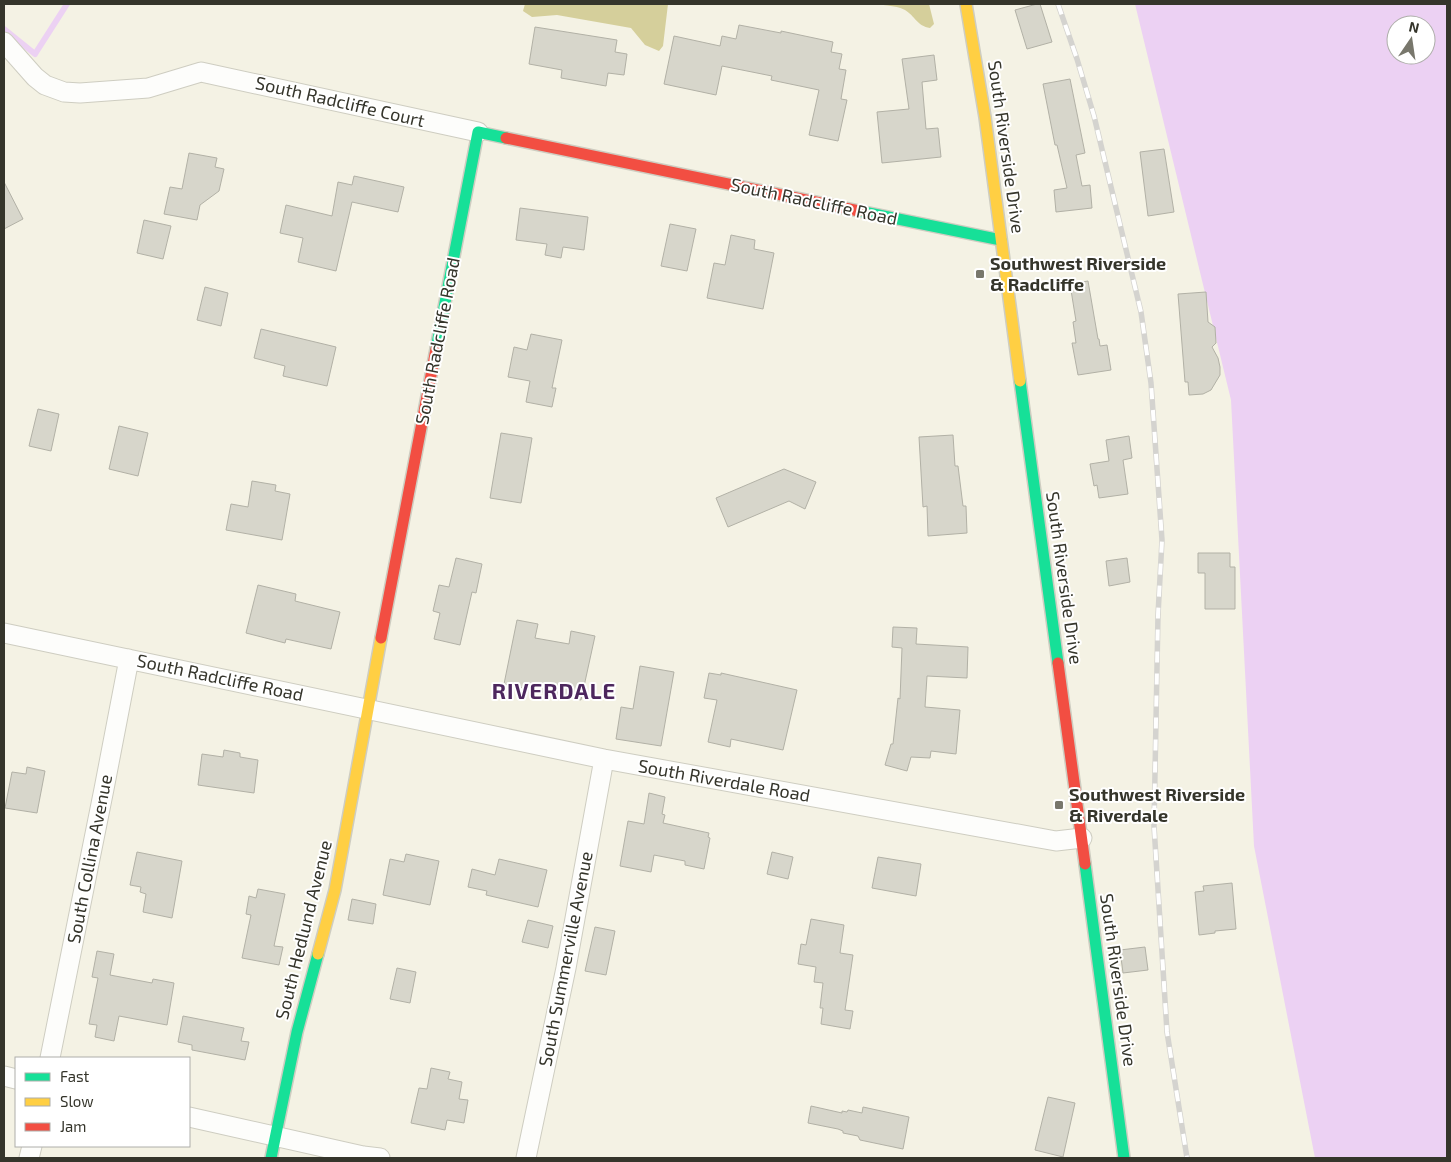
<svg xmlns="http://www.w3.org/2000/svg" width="1451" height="1162" viewBox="0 0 1451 1162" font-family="'Exo 2',sans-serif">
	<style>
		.forest { fill: #d5cf9b }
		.water { fill: #ecd1f3; fill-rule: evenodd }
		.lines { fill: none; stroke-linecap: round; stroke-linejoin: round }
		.stream { stroke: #ecd1f3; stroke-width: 6 }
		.building { fill: #d7d6cb; stroke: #b2b1a6 }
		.street-casing { stroke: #cecdc1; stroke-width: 21 }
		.fast-casing { stroke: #cecdc1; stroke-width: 14 }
		.slow-casing { stroke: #cecdc1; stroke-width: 14 }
		.jam-casing { stroke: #cecdc1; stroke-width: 14 }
		.street { stroke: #fdfdfb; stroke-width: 19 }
		.fast { stroke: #16e098; stroke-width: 11 }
		.slow { stroke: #ffcf43; stroke-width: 11 }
		.jam { stroke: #f24e42; stroke-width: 11 }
		.rail-casing { stroke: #d4d3cf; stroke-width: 5.5 }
		.rail { stroke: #fff; stroke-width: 4; stroke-dasharray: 11; stroke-linecap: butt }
		.poi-dot { fill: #78776c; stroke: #fff; stroke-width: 2 }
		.labels { text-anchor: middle; stroke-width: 4; stroke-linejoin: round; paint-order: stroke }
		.street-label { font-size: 18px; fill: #35352b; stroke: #fff }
		.poi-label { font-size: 18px; font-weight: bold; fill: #35352b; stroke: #fff; text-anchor: start }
		.district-label { font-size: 22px; font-weight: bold; letter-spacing: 1px; fill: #4d275e; stroke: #fff }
	</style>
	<rect width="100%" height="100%" fill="#f4f2e4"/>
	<path class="forest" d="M 525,4 L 668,4 L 663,46 L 659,51 L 645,45 L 631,28 L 557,15 L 532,17 L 523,11 Z
		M 870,4 L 929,4 L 934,24 L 930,28 C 917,26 915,16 905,10 C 895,5 881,5 870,4 Z"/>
	<path class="water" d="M 1135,4 L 1447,4 L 1447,1158 L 1315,1158 L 1254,846 L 1231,400 ZM 1396,25 L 1426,25 L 1426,55 L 1396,55 Z"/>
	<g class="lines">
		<path class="stream" d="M 4,29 L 35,54 L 67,4"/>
	</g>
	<path class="building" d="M 1037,4 L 1040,4 L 1052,42 L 1027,49 L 1015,10 Z
		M 739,25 L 781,33 L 781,31 L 833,42 L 831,52 L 842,54 L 839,69 L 846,70 L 841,99 L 847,100 L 838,141 L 809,135 L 819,90 L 771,80 L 772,76 L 722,66 L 716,95 L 664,84 L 674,36 L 720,46 L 722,36 L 736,39 Z
		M 535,27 L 617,40 L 615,52 L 627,54 L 624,75 L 608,73 L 606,86 L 561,78 L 562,70 L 529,64 Z
		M 934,55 L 937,80 L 922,82 L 926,129 L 938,128 L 941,157 L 882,163 L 877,112 L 909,109 L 902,59 Z
		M 1070,79 L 1085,153 L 1076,155 L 1082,186 L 1090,185 L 1092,208 L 1056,212 L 1054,190 L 1067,188 L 1057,145 L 1055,145 L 1043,84 Z
		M 1164,149 L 1174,212 L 1148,216 L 1140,152 Z
		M 189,153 L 217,158 L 215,167 L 224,169 L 219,191 L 200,205 L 197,220 L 164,214 L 170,187 L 182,189 Z
		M 354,176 L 404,187 L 398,212 L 352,202 L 336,271 L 298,262 L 303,238 L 280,233 L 286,205 L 332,216 L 338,182 L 352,185 Z
		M 4,182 L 23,219 L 4,229 Z
		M 520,208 L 588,217 L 584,250 L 563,247 L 561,258 L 545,255 L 547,244 L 516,240 Z
		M 144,220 L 171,226 L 163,259 L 137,253 Z
		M 670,224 L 696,229 L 687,271 L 661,266 Z
		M 731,235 L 755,240 L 754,249 L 774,253 L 763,309 L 707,298 L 714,263 L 725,265 Z
		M 1088,281 L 1098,339 L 1099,339 L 1100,346 L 1107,345 L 1111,370 L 1078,375 L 1072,343 L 1076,343 L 1073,322 L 1076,321 L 1070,284 Z
		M 205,287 L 228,293 L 221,326 L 197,320 Z
		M 1206,292 L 1208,322 L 1215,327 L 1216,343 L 1212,347 L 1218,358 L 1220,367 L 1220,375 L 1211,390 L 1203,394 L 1189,395 L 1188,382 L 1185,382 L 1178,294 Z
		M 261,329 L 336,347 L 327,386 L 283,376 L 285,366 L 254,358 Z
		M 531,334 L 562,340 L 552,388 L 556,388 L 552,407 L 526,402 L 530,381 L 508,377 L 514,347 L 527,350 Z
		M 38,409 L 59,414 L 51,451 L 29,446 Z
		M 119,426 L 148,433 L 138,476 L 109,469 Z
		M 501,433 L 532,438 L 521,503 L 490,498 Z
		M 953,435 L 955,466 L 958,466 L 963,506 L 966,506 L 967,533 L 928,536 L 927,506 L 923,507 L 919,437 Z
		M 1129,436 L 1132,458 L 1123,460 L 1128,494 L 1099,498 L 1097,485 L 1094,486 L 1090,464 L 1109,461 L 1106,440 Z
		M 784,469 L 816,482 L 805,509 L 789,501 L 728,527 L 716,498 Z
		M 252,481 L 276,485 L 275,491 L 290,494 L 282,540 L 226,530 L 231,504 L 248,507 Z
		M 1198,553 L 1230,553 L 1230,567 L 1235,567 L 1235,609 L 1205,609 L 1205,573 L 1198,573 Z
		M 456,558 L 482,564 L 476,593 L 472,592 L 460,645 L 434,639 L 440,613 L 433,611 L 439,585 L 449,587 Z
		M 1127,558 L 1130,582 L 1109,586 L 1106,561 Z
		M 258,585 L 296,594 L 295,601 L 340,612 L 331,649 L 286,639 L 285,643 L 246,633 Z
		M 517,620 L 538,624 L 535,638 L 569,644 L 571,631 L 595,636 L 581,700 L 504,684 Z
		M 893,627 L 917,628 L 916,644 L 968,647 L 967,678 L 927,676 L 925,707 L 960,710 L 956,754 L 931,751 L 930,758 L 911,757 L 907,771 L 885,765 L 891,744 L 893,744 L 898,698 L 900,699 L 902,648 L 892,647 Z
		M 640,666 L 674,672 L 661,746 L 616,739 L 621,707 L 633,709 Z
		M 709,673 L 721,675 L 721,673 L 797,690 L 783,750 L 731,739 L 730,747 L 708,742 L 717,700 L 704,698 Z
		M 224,750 L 240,753 L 240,757 L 258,760 L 254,793 L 198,785 L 202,754 L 223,757 Z
		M 27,767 L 45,771 L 37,813 L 5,808 L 12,772 L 26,774 Z
		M 649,793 L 665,797 L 662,814 L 665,815 L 663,823 L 709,833 L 708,837 L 710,838 L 704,869 L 685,865 L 685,861 L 654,855 L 651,872 L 620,866 L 628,821 L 644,824 Z
		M 137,852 L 182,861 L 172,918 L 143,912 L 146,894 L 140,892 L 141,887 L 130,885 Z
		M 772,852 L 793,857 L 788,879 L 767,874 Z
		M 406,854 L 439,861 L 430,905 L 383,895 L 390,859 L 404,862 Z
		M 878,857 L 921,864 L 916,896 L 872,888 Z
		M 499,859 L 547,870 L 538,907 L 486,895 L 487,891 L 468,887 L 472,869 L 495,875 Z
		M 1232,883 L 1236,929 L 1215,931 L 1215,933 L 1199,935 L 1195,892 L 1204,891 L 1203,886 Z
		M 258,889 L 285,894 L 274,946 L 283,947 L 279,965 L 242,958 L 251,915 L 246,914 L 249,896 L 256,898 Z
		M 352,899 L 376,904 L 373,924 L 348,920 Z
		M 811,919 L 844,925 L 840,953 L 853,955 L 845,1010 L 853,1011 L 850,1029 L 821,1024 L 823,1008 L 820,1008 L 823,983 L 814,982 L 816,967 L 798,964 L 801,944 L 806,945 Z
		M 528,920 L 553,926 L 548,948 L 522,942 Z
		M 595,927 L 615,931 L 606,975 L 585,971 Z
		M 1145,947 L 1148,970 L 1123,973 L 1120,950 Z
		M 97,951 L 114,954 L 110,975 L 152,983 L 153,979 L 174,983 L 167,1025 L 119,1016 L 114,1041 L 95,1037 L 97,1025 L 89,1024 L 98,978 L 92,977 Z
		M 397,968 L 416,972 L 410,1003 L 390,999 Z
		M 183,1016 L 244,1028 L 241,1041 L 249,1042 L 245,1060 L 192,1050 L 192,1045 L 178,1042 Z
		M 431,1068 L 450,1072 L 448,1079 L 462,1082 L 459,1099 L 468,1100 L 464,1123 L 447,1120 L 445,1130 L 411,1123 L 419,1088 L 427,1089 Z
		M 1048,1097 L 1075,1103 L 1063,1157 L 1035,1150 Z
		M 811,1106 L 842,1113 L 842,1111 L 847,1112 L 848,1110 L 862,1113 L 863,1107 L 909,1117 L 903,1149 L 860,1140 L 858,1136 L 843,1133 L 843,1131 L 838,1129 L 808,1123 Z"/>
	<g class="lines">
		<defs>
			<path id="street" d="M 4,42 L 35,77 L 45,85 L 64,92 L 80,93 L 148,88 L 201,72 L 478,132
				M 4,633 L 604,759 L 1056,841 L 1082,838
				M 50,1058 L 104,789 L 129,659
				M 4,1076 L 16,1079
				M 189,1117 L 363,1156 L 380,1158
				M 29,1158 L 32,1146
				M 526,1158 L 566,968 L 604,759"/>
			<path id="fast" d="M 859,211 L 1001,240
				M 436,349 L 478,132 L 506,138
				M 1020,381 L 1058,663
				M 1085,864 L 1124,1158
				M 271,1158 L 297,1032 L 318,954"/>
			<path id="slow" d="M 966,4 L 985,117 L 1020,381
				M 318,954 L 335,890 L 381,638"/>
			<path id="jam" d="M 506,138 L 859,211
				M 381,638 L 436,349
				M 1058,663 L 1085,864"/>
		</defs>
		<use href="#street" class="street-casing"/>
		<use href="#fast" class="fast-casing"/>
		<use href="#slow" class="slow-casing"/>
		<use href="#jam" class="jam-casing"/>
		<use href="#street" class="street"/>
		<use href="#fast" class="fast"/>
		<use href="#slow" class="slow"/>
		<use href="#jam" class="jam"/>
		<defs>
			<path id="rail" d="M 1058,4 L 1077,59 L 1094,116 L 1141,312 L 1151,383 L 1162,540 L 1158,615 L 1154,826 L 1167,1032 L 1187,1158"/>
		</defs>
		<use href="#rail" class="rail-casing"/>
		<use href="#rail" class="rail"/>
	</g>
	<g class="poi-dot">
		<rect x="975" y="269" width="10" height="10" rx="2.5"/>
		<rect x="1054" y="800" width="10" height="10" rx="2.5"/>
	</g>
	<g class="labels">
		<g class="street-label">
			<text transform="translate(340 102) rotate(13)" y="6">South Radcliffe Court</text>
			<text transform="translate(1006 147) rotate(82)" y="6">South Riverside Drive</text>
			<text transform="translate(814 202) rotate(12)" y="6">South Radcliffe Road</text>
			<text transform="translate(438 341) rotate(-79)" y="6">South Radcliffe Road</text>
			<text transform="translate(1064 578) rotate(82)" y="6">South Riverside Drive</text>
			<text transform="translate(220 678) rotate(12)" y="6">South Radcliffe Road</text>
			<text transform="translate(724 781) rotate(10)" y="6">South Riverdale Road</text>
			<text transform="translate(90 859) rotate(-79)" y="6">South Collina Avenue</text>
			<text transform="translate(304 930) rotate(-76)" y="6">South Hedlund Avenue</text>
			<text transform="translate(566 959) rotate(-79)" y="6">South Summerville Avenue</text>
			<text transform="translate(1118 980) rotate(82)" y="6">South Riverside Drive</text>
		</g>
		<g class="poi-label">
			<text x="990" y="270">Southwest Riverside<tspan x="990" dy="21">&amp; Radcliffe</tspan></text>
			<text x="1069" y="801">Southwest Riverside<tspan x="1069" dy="21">&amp; Riverdale</tspan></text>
		</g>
		<g class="district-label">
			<text x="554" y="699">RIVERDALE</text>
		</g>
	</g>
	<rect width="1451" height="1162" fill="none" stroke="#35352b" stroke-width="10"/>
	<rect x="15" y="1057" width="175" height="90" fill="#ffffff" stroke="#aeaeaa"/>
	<rect x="25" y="1073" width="25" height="8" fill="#16e098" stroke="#aeaeaa"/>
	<text x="60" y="1082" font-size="15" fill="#35352b">Fast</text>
	<rect x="25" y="1098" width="25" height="8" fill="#ffcf43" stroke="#aeaeaa"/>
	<text x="60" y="1107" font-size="15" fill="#35352b">Slow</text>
	<rect x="25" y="1123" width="25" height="8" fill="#f24e42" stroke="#aeaeaa"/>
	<text x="60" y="1132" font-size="15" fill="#35352b">Jam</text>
	<g transform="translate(1411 40) rotate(13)"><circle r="24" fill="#ffffff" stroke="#aeaeaa"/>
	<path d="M0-4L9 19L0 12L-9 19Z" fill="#78776c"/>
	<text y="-8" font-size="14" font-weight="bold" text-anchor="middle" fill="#35352b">N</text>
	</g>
</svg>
